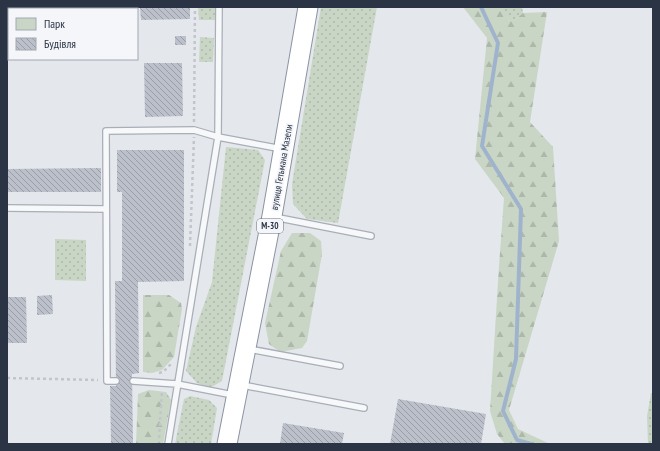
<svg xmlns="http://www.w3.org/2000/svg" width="660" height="451" viewBox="0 0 660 451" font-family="'PT Sans Narrow',sans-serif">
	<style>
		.green { fill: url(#green-dots) }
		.forest { fill: url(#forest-firs) }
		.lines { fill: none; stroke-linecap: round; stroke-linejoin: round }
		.stream { stroke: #9fb4cc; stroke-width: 4 }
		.building { fill: url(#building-back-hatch) }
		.service-casing { stroke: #a9aeb7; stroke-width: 8 }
		.trunk-casing { stroke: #8b94a3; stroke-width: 21 }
		.path { stroke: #c2c5cb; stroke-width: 2.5; stroke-dasharray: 3 3; stroke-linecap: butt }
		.service { stroke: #f7f8fa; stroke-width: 5.5 }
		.trunk { stroke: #fff; stroke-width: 19 }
		.labels { text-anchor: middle; stroke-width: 3.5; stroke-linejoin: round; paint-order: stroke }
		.shield { fill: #f4f6f9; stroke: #676e7b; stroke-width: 1 }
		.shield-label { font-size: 9px; font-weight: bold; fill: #2b3445 }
		.street-label { font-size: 10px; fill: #2b3445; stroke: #f4f6f9 }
	</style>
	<defs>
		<pattern id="green-dots" width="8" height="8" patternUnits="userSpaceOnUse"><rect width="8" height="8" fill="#c9d6c5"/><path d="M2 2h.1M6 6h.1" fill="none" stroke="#adb8ab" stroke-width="1.8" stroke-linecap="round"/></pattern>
		<pattern id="forest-firs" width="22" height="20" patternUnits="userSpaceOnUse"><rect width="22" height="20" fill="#c9d6c5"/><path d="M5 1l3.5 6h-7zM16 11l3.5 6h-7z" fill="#adb8ab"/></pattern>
		<pattern id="building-back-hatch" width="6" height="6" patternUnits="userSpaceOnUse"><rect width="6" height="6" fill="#bbc0ca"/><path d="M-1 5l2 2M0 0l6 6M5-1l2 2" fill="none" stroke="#989da6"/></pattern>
	</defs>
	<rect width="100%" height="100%" fill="#e4e7ec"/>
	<path class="green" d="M 198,7 L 215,7 L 215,20 L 199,20 Z
		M 321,7 L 377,7 L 338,223 L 307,219 L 293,204 L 292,184 Z
		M 502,7 L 522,7 L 523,13 L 516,19 L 510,21 L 501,10 Z
		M 200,37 L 214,38 L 213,62 L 199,62 Z
		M 226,147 L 258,150 L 265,160 L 222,381 L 210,388 L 197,383 L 186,371 L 196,327 L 212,282 Z
		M 55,239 L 86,240 L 86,281 L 55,280 Z
		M 651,393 L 653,393 L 653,444 L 648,444 L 647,416 Z
		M 190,396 L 209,400 L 217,408 L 211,444 L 175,444 L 184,399 Z"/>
	<path class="forest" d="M 463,7 L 502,7 L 502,10 L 510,21 L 516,19 L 523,13 L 547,12 L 530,122 L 553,147 L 559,241 L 509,410 L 518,429 L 550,444 L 505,444 L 497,434 L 490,411 L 499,266 L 504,198 L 475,159 L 487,38 Z
		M 292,233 L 310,233 L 321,241 L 322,254 L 307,341 L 302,348 L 280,352 L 269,344 L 265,323 L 281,251 Z
		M 143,295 L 169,295 L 181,303 L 182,309 L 174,357 L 162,370 L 152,373 L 143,372 Z
		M 149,390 L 166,392 L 171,400 L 163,444 L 136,444 L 138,394 Z"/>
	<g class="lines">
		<path class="stream" d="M 481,7 L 498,43 L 482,146 L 521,209 L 516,359 L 503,411 L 517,440 L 531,444"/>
	</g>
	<path class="building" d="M 76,7 L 98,7 L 98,9 L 76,9 Z
		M 140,7 L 190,7 L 190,19 L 141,20 Z
		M 175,36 L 186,36 L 186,45 L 175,45 Z
		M 144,63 L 182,63 L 183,116 L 145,117 Z
		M 117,150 L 184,150 L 184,281 L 138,282 L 139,373 L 132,374 L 133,444 L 111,444 L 110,386 L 116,386 L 115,281 L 122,281 L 122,192 L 117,192 Z
		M 101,168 L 101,192 L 7,192 L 7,169 Z
		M 52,295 L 53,314 L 37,315 L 37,296 Z
		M 7,297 L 26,297 L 27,343 L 7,343 Z
		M 398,399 L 486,414 L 481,444 L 390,444 Z
		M 283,423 L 344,433 L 342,444 L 280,444 Z"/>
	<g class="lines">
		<defs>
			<path id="service" d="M 119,7 L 119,9
				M 7,208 L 106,209
				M 274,217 L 371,236
				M 249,349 L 340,366
				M 116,381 L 107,381 L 106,131 L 194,130 L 218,137 L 282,149
				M 133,381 L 177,384 L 233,395
				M 242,385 L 364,408
				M 168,444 L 218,137 L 219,7"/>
			<path id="trunk" d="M 227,444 L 272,216 L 308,7"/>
		</defs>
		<use href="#service" class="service-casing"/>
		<use href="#trunk" class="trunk-casing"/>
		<path class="path" d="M 194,122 L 195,7
			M 190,246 L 194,137
			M 159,373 L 163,372 L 172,363
			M 7,378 L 98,380
			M 159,438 L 162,391"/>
		<use href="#service" class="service"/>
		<use href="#trunk" class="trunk"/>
	</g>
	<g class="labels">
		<rect class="shield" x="257" y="219" width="26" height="14" rx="3"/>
		<g class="shield-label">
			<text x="270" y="229">М-30</text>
		</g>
		<g class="street-label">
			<text transform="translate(281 167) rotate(-80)" y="4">вулиця Гетьмана Мазепи</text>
		</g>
	</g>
	<rect width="660" height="451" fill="none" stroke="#2b3445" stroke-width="16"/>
	<rect x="8" y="8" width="130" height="52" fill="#f4f6f9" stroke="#a4a8b1"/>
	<rect x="16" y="18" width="20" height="12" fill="#c9d6c5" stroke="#a4a8b1"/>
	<text x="44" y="28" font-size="12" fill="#2b3445">Парк</text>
	<rect x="16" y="38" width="20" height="12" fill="url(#building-back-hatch)" stroke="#a4a8b1"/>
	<text x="44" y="48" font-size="12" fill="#2b3445">Будівля</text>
</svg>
